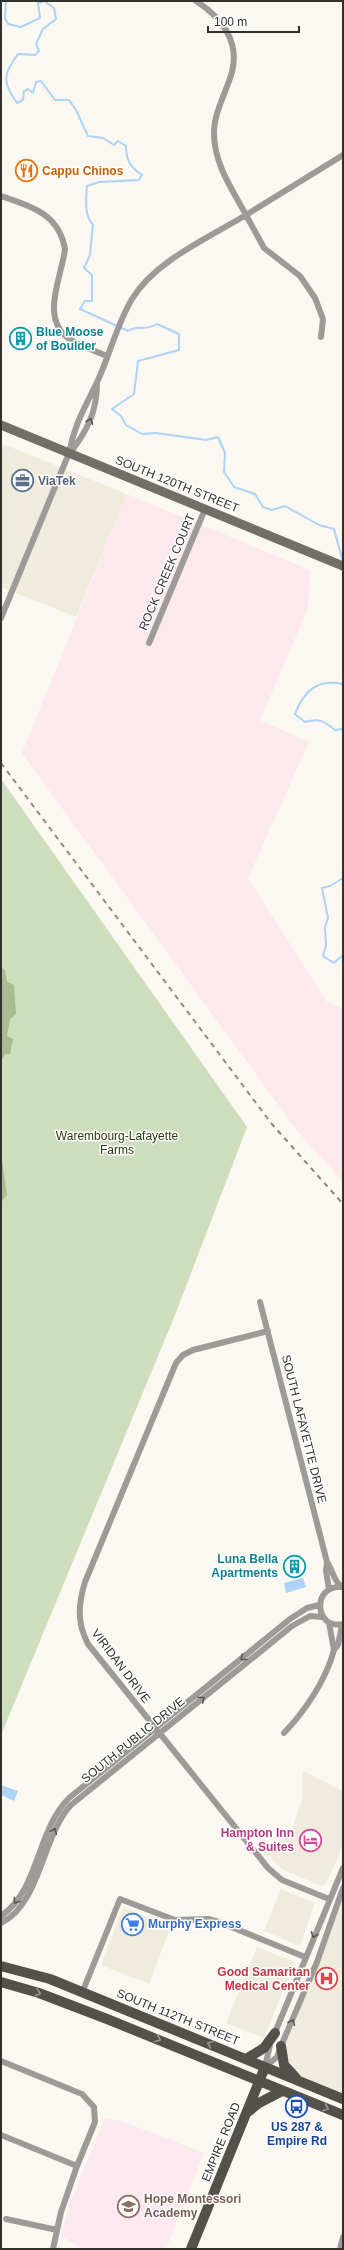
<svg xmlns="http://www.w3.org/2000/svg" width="344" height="2250" viewBox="0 0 344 2250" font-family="Arial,sans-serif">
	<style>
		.built { fill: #f0ecdd }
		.industrial { fill: #fde8ed }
		.education { fill: #fce8ef }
		.green { fill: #ceddbc }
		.forest { fill: #a8bb91 }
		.water { fill: #add3f6 }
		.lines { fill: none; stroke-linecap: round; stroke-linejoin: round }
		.stream { stroke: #add3f6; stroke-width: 2 }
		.minor { stroke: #9d9b98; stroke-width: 6 }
		.secondary { stroke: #726f6b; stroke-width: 9 }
		.primary { stroke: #54514c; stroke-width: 10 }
		.rail { stroke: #878580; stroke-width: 2; stroke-dasharray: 5 5; stroke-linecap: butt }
		.oneway { stroke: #575552 }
		.oneway2 { stroke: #989794 }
		.labels { text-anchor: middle; stroke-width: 3; stroke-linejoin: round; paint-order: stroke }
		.food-label { font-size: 12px; font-weight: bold; fill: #c56008; stroke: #fff; text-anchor: start }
		.culture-label { font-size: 12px; font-weight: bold; fill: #0d838f; stroke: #fff; text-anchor: start }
		.service-label { font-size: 12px; font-weight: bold; fill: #4e5e75; stroke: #fff; text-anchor: start }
		.street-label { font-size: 12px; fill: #31302d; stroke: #fff }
		.park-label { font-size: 12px; fill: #293b0b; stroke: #fff }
		.hotel-label { font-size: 12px; font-weight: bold; fill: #b23c85; stroke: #fff; text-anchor: end }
		.shop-label { font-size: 12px; font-weight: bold; fill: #366cbe; stroke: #fff; text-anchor: start }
		.health-label { font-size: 12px; font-weight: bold; fill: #be3a42; stroke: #fff; text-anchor: end }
		.transit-label { font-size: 12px; font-weight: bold; fill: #164399; stroke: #fff }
		.education-label { font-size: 12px; font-weight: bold; fill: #785e54; stroke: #fff; text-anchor: start }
	</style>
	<rect width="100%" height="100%" fill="#faf8f0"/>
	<path class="built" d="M 3,444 L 127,494 L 76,617 L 1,587 L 1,450 Z
		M 303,1771 L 343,1791 L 343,1846 L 326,1884 L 321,1886 L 282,1869 L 267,1854 L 283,1840 L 293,1825 L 302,1800 Z
		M 343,1888 L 343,2098 L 299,2080 L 284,2065 L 281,2046 Z
		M 281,1889 L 315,1903 L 300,1946 L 264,1931 Z
		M 123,1907 L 171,1926 L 149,1984 L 101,1965 Z
		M 257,1947 L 295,1962 L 264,2038 L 226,2023 Z"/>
	<path class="industrial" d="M 127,494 L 310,570 L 308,608 L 260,720 L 309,742 L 248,878 L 327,1002 L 343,1009 L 343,1181 L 298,1132 L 22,753 Z"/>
	<path class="education" d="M 105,2118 L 124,2122 L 204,2153 L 166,2249 L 83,2249 L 61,2236 L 70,2202 Z"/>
	<path class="green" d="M 1,779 L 247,1127 L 175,1315 L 1,1735 Z"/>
	<path class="forest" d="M 1,968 L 5,970 L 7,982 L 14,985 L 16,1014 L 10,1019 L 7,1036 L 13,1039 L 10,1054 L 5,1054 L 1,1061 Z
		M 1,1154 L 7,1195 L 1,1202 Z"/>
	<path class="water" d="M 303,1578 L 306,1587 L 286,1593 L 284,1583 Z
		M 1,1785 L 18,1791 L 14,1801 L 1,1795 Z"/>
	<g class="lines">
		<path class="stream" d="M 6,1 L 5,18 L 8,24 L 21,27 L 40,18 L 38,3 L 44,1 L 54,8 L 56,19 L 43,29 L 36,44 L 39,51 L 35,55 L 18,54 C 3,74 2,82 17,103 L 23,100 L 24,91 L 28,89 L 33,93 L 36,82 L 41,81 L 55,100 L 69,100 L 76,110 L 88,136 L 103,138 L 114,145 L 118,141 L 126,146 C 126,160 130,167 142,175 L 139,180 L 99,182 L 87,186 C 86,198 84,216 93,225 L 90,255 L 84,268 L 92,275 L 92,301 L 85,301 L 80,309 L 128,331 C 140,324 143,332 157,324 L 179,334 L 179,350 L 138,361 L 134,394 L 112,409 L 121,416 L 126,425 L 142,434 L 156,433 L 206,440 L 218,437 L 225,453 L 224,472 L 234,487 L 255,494 L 263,507 L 272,510 L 285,506 L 319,525 L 334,529 L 343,562
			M 343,684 C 318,679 304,690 295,714 L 305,722 C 319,718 324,721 335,730 L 343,729
			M 343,878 L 330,886 L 322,888 L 328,918 L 325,927 L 326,945 L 323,956 L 334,963 L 343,955"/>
		<path class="minor" d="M 196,1 C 221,17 240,41 232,72 C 226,93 214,112 214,133 C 214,164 232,189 246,215 L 343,155
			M 1,196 C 31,206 59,214 65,249 C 62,276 40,317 68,338 C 79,346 94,350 107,356
			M 70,453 C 87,431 97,412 97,383
			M 1,618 L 69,453 C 75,422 85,408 98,380 C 110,354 117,324 132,299 C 155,261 208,238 246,215 L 264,248 L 300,276 L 315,298 L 323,319 L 321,337
			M 149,643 L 205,509
			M 260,1302 L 327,1562 C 333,1570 333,1581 342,1587
			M 268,1331 L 193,1350 L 183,1355 L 176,1363 L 85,1582 C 78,1605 77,1623 88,1644 L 268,1868 L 282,1880 L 329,1899
			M 327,1562 L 326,1571 L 329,1589
			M 341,1587 C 312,1585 314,1630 343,1624
			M 329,1623 L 334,1650 L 338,1645 L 342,1625
			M 284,1733 C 305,1711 326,1680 334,1650
			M 1,1916 C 40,1889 36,1831 69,1798 L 290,1619 L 307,1608 L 319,1605
			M 1,1923 C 40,1905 42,1836 71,1805 L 292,1626 L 310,1616 L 322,1617
			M 82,1993 L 120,1899 L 175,1920 L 208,1919 L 219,1922 L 305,1957
			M 274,2035 L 343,1868
			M 1,2061 L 82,2094 L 94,2107 L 95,2122 L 77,2166 L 61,2212 L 53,2249
			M 265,2067 L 270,2045
			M 265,2067 L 277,2057 L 281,2046 L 317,1962 L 343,1888
			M 1,2135 L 77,2166
			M 6,2219 L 57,2230
			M 340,2249 L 343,2237"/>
		<path class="secondary" d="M 1,425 L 343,566"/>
		<path class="primary" d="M 1,1966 L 50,1979 L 343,2099
			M 1,1982 L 39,1993 L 107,2019 L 343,2115
			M 281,2046 L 284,2065 L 296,2078
			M 246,2059 L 264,2048 L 275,2033
			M 248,2112 L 259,2103 L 282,2091
			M 191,2249 L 265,2067"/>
		<path class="rail" d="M 1,763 L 271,1123 L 343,1204"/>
	</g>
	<defs><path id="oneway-chevron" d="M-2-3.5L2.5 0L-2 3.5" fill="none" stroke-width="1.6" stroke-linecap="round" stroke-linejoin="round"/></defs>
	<g class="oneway">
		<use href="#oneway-chevron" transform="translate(90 421) rotate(-68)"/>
		<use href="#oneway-chevron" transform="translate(243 1658) rotate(141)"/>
		<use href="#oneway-chevron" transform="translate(202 1699) rotate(-39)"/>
		<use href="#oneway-chevron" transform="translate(54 1831) rotate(-66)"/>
		<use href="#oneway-chevron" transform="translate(16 1901) rotate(126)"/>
		<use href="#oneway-chevron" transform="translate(314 1935) rotate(112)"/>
		<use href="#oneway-chevron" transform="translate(292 2022) rotate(-67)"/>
	</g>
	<g class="oneway2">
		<use href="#oneway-chevron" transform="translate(38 1993) rotate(18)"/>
		<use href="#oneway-chevron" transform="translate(158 2039) rotate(22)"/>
		<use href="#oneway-chevron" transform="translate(210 2044) rotate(-158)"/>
		<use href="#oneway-chevron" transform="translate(326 2108) rotate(22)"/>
	</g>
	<defs>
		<symbol id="restaurant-ring" viewBox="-11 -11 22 22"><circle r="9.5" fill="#fff" stroke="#e8710a" stroke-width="1.5"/><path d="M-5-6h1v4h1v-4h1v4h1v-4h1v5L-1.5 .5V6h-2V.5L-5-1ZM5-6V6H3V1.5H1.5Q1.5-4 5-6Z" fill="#e8710a"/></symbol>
		<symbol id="building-ring" viewBox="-11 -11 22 22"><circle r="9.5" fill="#fff" stroke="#0f9aa8" stroke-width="1.5"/><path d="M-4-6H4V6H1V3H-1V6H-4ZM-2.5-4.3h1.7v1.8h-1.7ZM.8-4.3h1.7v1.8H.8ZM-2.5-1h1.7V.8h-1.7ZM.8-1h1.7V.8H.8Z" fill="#0f9aa8"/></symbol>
		<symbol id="office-ring" viewBox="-11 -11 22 22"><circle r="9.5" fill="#fff" stroke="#5c6f8a" stroke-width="1.5"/><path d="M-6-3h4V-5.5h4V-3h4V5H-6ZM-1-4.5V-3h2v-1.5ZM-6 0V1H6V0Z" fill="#5c6f8a"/></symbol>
		<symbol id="hotel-ring" viewBox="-11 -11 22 22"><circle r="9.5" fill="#fff" stroke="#d1479c" stroke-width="1.5"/><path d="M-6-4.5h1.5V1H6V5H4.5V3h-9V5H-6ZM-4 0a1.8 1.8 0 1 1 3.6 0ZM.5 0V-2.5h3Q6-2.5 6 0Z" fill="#d1479c"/></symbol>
		<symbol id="supermarket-ring" viewBox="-11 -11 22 22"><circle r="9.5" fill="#fff" stroke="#3f7fe0" stroke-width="1.5"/><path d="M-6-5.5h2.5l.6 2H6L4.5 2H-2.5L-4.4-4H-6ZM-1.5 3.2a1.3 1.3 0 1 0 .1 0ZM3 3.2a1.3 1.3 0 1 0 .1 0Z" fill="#3f7fe0"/></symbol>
		<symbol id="hospital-ring" viewBox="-11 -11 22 22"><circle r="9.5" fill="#fff" stroke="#e0444e" stroke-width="1.5"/><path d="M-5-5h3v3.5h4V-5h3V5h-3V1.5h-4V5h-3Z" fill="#e0444e"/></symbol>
		<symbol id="bus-ring" viewBox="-11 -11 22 22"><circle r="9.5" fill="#fff" stroke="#1a4fb4" stroke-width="1.5"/><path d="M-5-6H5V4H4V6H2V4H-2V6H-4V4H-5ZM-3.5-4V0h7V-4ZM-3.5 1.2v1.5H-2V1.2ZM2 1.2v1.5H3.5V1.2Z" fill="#1a4fb4"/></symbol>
		<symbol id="school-ring" viewBox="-11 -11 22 22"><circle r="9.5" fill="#fff" stroke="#8d6e63" stroke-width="1.5"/><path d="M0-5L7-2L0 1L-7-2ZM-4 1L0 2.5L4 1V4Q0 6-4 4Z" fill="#8d6e63"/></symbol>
	</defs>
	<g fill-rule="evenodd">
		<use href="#restaurant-ring" x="14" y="158" width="25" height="25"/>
		<use href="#building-ring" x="8" y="326" width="25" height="25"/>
		<use href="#office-ring" x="10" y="468" width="25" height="25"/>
		<use href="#building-ring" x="282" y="1554" width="25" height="25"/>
		<use href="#hotel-ring" x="298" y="1828" width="25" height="25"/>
		<use href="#supermarket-ring" x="120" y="1912" width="25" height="25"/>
		<use href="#hospital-ring" x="314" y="1966" width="25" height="25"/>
		<use href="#bus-ring" x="284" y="2094" width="25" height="25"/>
		<use href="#school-ring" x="116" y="2194" width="25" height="25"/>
	</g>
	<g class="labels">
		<g class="food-label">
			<text x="42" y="175">Cappu Chinos</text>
		</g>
		<g class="culture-label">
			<text x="36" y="336">Blue Moose<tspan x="36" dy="14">of Boulder</tspan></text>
			<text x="278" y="1563" text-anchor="end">Luna Bella<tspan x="278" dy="14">Apartments</tspan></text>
		</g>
		<g class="service-label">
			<text x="38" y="485">ViaTek</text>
		</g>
		<g class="street-label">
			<text transform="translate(177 484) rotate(22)" y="4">SOUTH 120TH STREET</text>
			<text transform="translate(167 572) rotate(-67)" y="4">ROCK CREEK COURT</text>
			<text transform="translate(304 1429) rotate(76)" y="4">SOUTH LAFAYETTE DRIVE</text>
			<text transform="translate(121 1666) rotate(53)" y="4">VIRIDAN DRIVE</text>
			<text transform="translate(133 1740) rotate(-39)" y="4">SOUTH PUBLIC DRIVE</text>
			<text transform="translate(178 2017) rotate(22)" y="4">SOUTH 112TH STREET</text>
			<text transform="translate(221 2142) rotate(-68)" y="4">EMPIRE ROAD</text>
		</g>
		<g class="park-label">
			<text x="117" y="1140">Warembourg-Lafayette<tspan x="117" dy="14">Farms</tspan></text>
		</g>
		<g class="hotel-label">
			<text x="294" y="1837">Hampton Inn<tspan x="294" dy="14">&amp; Suites</tspan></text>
		</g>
		<g class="shop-label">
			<text x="148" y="1928">Murphy Express</text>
		</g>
		<g class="health-label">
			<text x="310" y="1976">Good Samaritan<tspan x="310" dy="14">Medical Center</tspan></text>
		</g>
		<g class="transit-label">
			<text x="297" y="2131">US 287 &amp;<tspan x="297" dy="14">Empire Rd</tspan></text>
		</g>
		<g class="education-label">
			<text x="144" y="2203">Hope Montessori<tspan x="144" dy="14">Academy</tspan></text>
		</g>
	</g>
	<rect width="344" height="2250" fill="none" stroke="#31302d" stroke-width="4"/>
	<path d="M208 26v6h91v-6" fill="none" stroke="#31302d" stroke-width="2"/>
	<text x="214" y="26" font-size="12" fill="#31302d" stroke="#ffffff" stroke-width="3" paint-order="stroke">100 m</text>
</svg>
